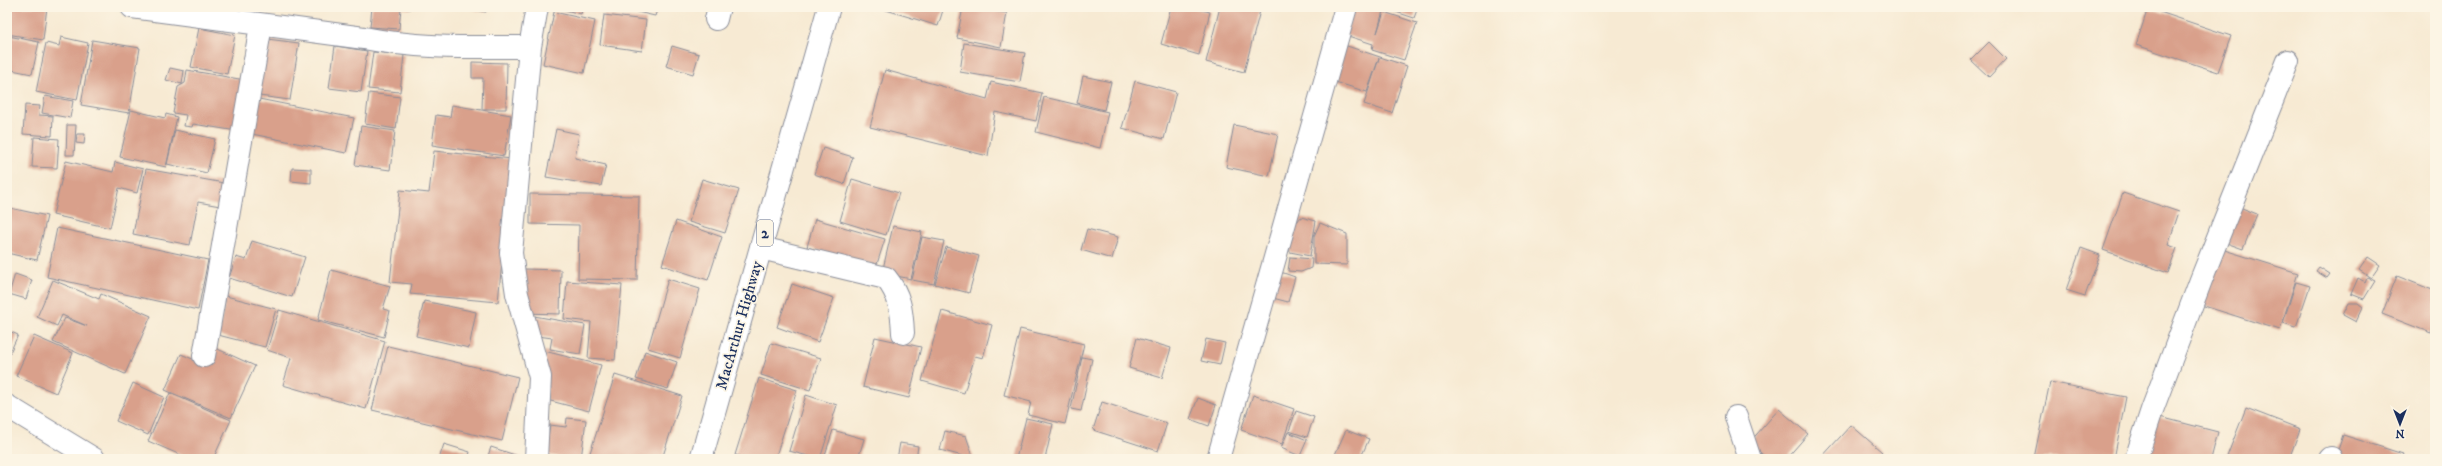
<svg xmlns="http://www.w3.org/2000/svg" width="2442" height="466" viewBox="0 0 2442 466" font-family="'IM FELL DW Pica',serif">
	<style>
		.building { fill: #d9a08b }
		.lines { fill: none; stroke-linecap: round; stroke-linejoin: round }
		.minor-casing { stroke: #898c98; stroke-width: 24 }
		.trunk-casing { stroke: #898c98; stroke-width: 24 }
		.minor { stroke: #fff; stroke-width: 22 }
		.trunk { stroke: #fff; stroke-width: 22 }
		.labels { text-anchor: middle; stroke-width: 3.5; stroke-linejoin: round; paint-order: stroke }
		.shield { fill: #fcf5e5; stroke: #5e6a86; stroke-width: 1 }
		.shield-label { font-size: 15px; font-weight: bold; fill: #1b2f5e }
		.street-label { font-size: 16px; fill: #1b2f5e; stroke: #fcf5e5 }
	</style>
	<rect width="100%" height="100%" fill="#fcf5e5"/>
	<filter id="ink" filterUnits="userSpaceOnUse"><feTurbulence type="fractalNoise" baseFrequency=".025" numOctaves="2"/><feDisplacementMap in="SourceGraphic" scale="8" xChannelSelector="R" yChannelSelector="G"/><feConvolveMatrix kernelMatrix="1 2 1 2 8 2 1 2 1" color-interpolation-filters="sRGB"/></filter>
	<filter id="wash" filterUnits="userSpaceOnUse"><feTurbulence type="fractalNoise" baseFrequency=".012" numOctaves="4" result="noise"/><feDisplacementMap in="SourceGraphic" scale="16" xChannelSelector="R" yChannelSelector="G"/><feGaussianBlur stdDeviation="0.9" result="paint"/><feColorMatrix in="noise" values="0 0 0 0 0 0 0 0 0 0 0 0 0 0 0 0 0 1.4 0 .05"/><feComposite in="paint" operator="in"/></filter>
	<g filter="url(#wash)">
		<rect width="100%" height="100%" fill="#f7ead3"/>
		<g id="blocks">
			<path class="building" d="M 7,7 L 47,7 L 43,40 L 7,34 Z
				M 372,7 L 411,7 L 410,9 L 401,8 L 399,29 L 370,27 Z
				M 461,7 L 487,7 L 486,12 Z
				M 553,7 L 583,7 L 581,14 Z
				M 625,7 L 658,7 L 655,16 L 624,9 Z
				M 883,7 L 944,7 L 938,26 L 883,9 Z
				M 963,7 L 1007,13 L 1001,47 L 957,38 Z
				M 1171,7 L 1189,7 L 1210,12 L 1199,55 L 1161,44 Z
				M 1220,7 L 1261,7 L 1244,72 L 1206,62 Z
				M 1354,7 L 1370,7 L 1383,11 L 1377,33 L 1384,12 L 1417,23 L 1404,60 L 1372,50 L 1373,44 L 1345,35 Z
				M 1381,7 L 1418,7 L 1414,18 Z
				M 2148,8 L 2231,36 L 2218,72 L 2136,45 Z
				M 554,12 L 595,21 L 584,73 L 543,64 Z
				M 604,15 L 646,20 L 642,51 L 600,45 Z
				M 199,28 L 235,35 L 227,74 L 191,67 Z
				M 8,36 L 39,42 L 32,74 L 7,69 Z
				M 61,37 L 88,43 L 77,100 L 36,92 L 46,43 L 59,46 Z
				M 267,39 L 299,43 L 290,100 L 259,96 Z
				M 92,40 L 140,48 L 129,113 L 81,105 Z
				M 1989,42 L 2006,59 L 1989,77 L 1971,60 Z
				M 964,43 L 1025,53 L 1020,82 L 960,72 Z
				M 1341,44 L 1407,66 L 1392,113 L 1364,104 L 1379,58 L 1367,92 L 1329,80 Z
				M 335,46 L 367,51 L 361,92 L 329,88 Z
				M 672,46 L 699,54 L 693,74 L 666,66 Z
				M 373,52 L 404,55 L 400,92 L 368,89 Z
				M 472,62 L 507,63 L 506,109 L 482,109 L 483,78 L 472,78 Z
				M 170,68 L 184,71 L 182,84 L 166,80 Z
				M 187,70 L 245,80 L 237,131 L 193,124 L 192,127 L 184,126 L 186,115 L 173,113 L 178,87 L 185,83 Z
				M 885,70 L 987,99 L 991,82 L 1042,93 L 1036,121 L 995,112 L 988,156 L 870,127 Z
				M 1083,76 L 1111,82 L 1104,110 L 1077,103 Z
				M 1135,81 L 1176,92 L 1164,139 L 1122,128 Z
				M 369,93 L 400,97 L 396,129 L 365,124 Z
				M 45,96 L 73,101 L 70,118 L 42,113 Z
				M 1044,97 L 1108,112 L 1100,148 L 1036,132 Z
				M 259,99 L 354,118 L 346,153 L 252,134 Z
				M 25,105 L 40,106 L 39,115 L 53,116 L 52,136 L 23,134 Z
				M 452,105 L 511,115 L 504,156 L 432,145 L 436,115 L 450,117 Z
				M 131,110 L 165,118 L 166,114 L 177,117 L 166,167 L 120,157 Z
				M 67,125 L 76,125 L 74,155 L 66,155 Z
				M 1234,125 L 1278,134 L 1269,176 L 1226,167 Z
				M 361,126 L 395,131 L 390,170 L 355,165 Z
				M 556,129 L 579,134 L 575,158 L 606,165 L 601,186 L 546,177 Z
				M 175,130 L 215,139 L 207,173 L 167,164 Z
				M 77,134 L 85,134 L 84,144 L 76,143 Z
				M 34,137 L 59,139 L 57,168 L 32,167 Z
				M 7,141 L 11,141 L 8,160 L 7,160 Z
				M 823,148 L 853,157 L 844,184 L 814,174 Z
				M 434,151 L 512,159 L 498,302 L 410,294 L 412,284 L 390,282 L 400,190 L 429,193 Z
				M 66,161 L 113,172 L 115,162 L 143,169 L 137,193 L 119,188 L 110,228 L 53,215 Z
				M 292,168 L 311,169 L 311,183 L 291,181 Z
				M 146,169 L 224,183 L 220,206 L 198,202 L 190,245 L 133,234 Z
				M 702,179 L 739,190 L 725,233 L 689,222 Z
				M 852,179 L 899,193 L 886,235 L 840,221 Z
				M 2123,193 L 2179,212 L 2168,245 L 2177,248 L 2168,273 L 2103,250 Z
				M 530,194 L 639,196 L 637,280 L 578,279 L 579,225 L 530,224 Z
				M 2232,204 L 2257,214 L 2243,249 L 2218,240 Z
				M 10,208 L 47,216 L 37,260 L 7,253 L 7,220 Z
				M 1301,217 L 1316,221 L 1310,256 L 1290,252 L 1288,233 Z
				M 815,219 L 885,239 L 876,267 L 807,247 Z
				M 676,221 L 722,237 L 708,280 L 662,265 Z
				M 1320,223 L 1347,234 L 1347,265 L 1314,264 L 1314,236 Z
				M 893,226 L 922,232 L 911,279 L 882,273 Z
				M 57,228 L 208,260 L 198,310 L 47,277 Z
				M 1087,229 L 1118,237 L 1112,259 L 1081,250 Z
				M 922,237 L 944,241 L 934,284 L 912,280 Z
				M 252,241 L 305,257 L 292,297 L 229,278 L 236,257 L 246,260 Z
				M 946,247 L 979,256 L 969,293 L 935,284 Z
				M 2081,248 L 2100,255 L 2085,296 L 2066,290 Z
				M 2218,248 L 2298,273 L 2280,330 L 2201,305 Z
				M 1290,257 L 1312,259 L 1311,268 L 1301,272 L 1288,271 Z
				M 2368,257 L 2380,265 L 2371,278 L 2359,270 Z
				M 2319,267 L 2330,274 L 2327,278 L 2316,271 Z
				M 524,269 L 561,270 L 560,314 L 522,313 Z
				M 331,270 L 390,286 L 383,309 L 390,311 L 384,337 L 318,320 Z
				M 1278,271 L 1295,277 L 1288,302 L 1269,297 Z
				M 15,274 L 32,280 L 26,299 L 9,294 Z
				M 2397,276 L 2435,291 L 2435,323 L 2431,333 L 2382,314 Z
				M 2367,277 L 2375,281 L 2364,299 L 2351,294 L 2358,278 L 2365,282 Z
				M 668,279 L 700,289 L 680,358 L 648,348 Z
				M 53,280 L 99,299 L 101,294 L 151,316 L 125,374 L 53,342 L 65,318 L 87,326 L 62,315 L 57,326 L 37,317 Z
				M 567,281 L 622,285 L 615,360 L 588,358 L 591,322 L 564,319 Z
				M 2296,282 L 2310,286 L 2296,327 L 2283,323 Z
				M 792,284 L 834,298 L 818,342 L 777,327 Z
				M 226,296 L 276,309 L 265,347 L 218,335 Z
				M 424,301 L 476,312 L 469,348 L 416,336 Z
				M 2349,303 L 2358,303 L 2363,307 L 2356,322 L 2343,315 Z
				M 279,310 L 385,341 L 366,409 L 283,385 L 291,358 L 267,350 Z
				M 942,311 L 992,325 L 983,358 L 975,356 L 964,393 L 922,381 Z
				M 534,316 L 585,325 L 580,354 L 550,349 L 552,338 L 531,335 Z
				M 1020,329 L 1084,344 L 1065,424 L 1028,415 L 1031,402 L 1004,395 Z
				M 7,330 L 18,335 L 7,359 Z
				M 34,336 L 73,353 L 56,393 L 16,376 Z
				M 875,337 L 921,347 L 909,398 L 863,387 Z
				M 1137,338 L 1171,348 L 1162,378 L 1129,368 Z
				M 1206,339 L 1225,343 L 1220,365 L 1201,361 Z
				M 771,343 L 821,358 L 810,390 L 761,375 Z
				M 211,346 L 255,366 L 231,418 L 165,390 L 181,354 L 204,364 Z
				M 388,346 L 518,377 L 502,441 L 372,410 Z
				M 544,351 L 601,365 L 589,411 L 547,400 Z
				M 645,351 L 677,362 L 668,389 L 636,379 Z
				M 1082,357 L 1092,359 L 1081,411 L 1071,409 Z
				M 615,375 L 682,396 L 662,459 L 588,459 Z
				M 759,378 L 797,390 L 775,459 L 750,459 L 735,455 Z
				M 2050,382 L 2126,397 L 2114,459 L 2034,458 Z
				M 133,383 L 164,397 L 148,435 L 116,421 Z
				M 170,393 L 231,420 L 213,459 L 190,459 L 148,441 Z
				M 806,395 L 837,405 L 820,459 L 789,451 Z
				M 1253,395 L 1294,409 L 1282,444 L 1241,430 Z
				M 1198,398 L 1216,405 L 1209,426 L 1190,419 Z
				M 1102,402 L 1167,423 L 1158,451 L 1093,430 Z
				M 2246,408 L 2300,429 L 2289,459 L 2226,459 Z
				M 1779,409 L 1808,434 L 1786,459 L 1768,459 L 1749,443 Z
				M 1296,411 L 1314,417 L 1307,437 L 1289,431 Z
				M 2152,415 L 2218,432 L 2211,459 L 2141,459 Z
				M 567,418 L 586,420 L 581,459 L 545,455 L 550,425 L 566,427 Z
				M 1026,418 L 1053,424 L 1045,459 L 1016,459 Z
				M 1851,425 L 1882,452 L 1876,459 L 1820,459 Z
				M 833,430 L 864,439 L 858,459 L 824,458 Z
				M 1346,430 L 1369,439 L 1361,457 L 1365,459 L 1333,459 Z
				M 945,431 L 966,436 L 974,459 L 940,450 Z
				M 1288,432 L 1307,440 L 1300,456 L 1281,448 Z
				M 2343,435 L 2403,454 L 2401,459 L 2335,459 Z
				M 900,443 L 918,446 L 916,459 L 897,459 Z
				M 444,444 L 470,452 L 468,459 L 439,459 Z
				M 491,447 L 527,459 L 487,459 Z"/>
		</g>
	</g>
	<g filter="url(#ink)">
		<use href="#blocks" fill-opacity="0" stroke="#898c98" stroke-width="1"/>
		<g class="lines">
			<defs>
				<path id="minor" d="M 132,7 L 364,38 C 419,49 474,47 530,47
					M 716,19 L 719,7
					M 761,248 L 886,278 C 900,295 902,311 903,333
					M 204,356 L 261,25
					M 7,406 L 94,459
					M 1736,417 L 1750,459
					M 536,459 L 540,377 L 517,294 L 511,253 L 530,47 L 537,7
					M 1218,459 L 1346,7
					M 2136,459 L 2152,410 L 2201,280 L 2288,61
					M 2330,459 L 2331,458"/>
				<path id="trunk" d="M 701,459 L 829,7"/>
			</defs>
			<use href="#minor" class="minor-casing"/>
			<use href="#trunk" class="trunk-casing"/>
			<use href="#minor" class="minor"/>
			<use href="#trunk" class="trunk"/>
		</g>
	</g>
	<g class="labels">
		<rect class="shield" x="757" y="220" width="16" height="26" rx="3"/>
		<g class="shield-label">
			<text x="765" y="238">2</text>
		</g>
		<g class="street-label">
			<text transform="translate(738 325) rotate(-74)" y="6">MacArthur Highway</text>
		</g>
	</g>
	<rect width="2442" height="466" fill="none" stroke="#fcf5e5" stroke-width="24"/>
	<g transform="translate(2400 424) rotate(180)" stroke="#fcf5e5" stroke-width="3" paint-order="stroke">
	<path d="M0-3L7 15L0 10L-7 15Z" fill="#1b2f5e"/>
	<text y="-6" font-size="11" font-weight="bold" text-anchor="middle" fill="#1b2f5e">N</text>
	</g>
</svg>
